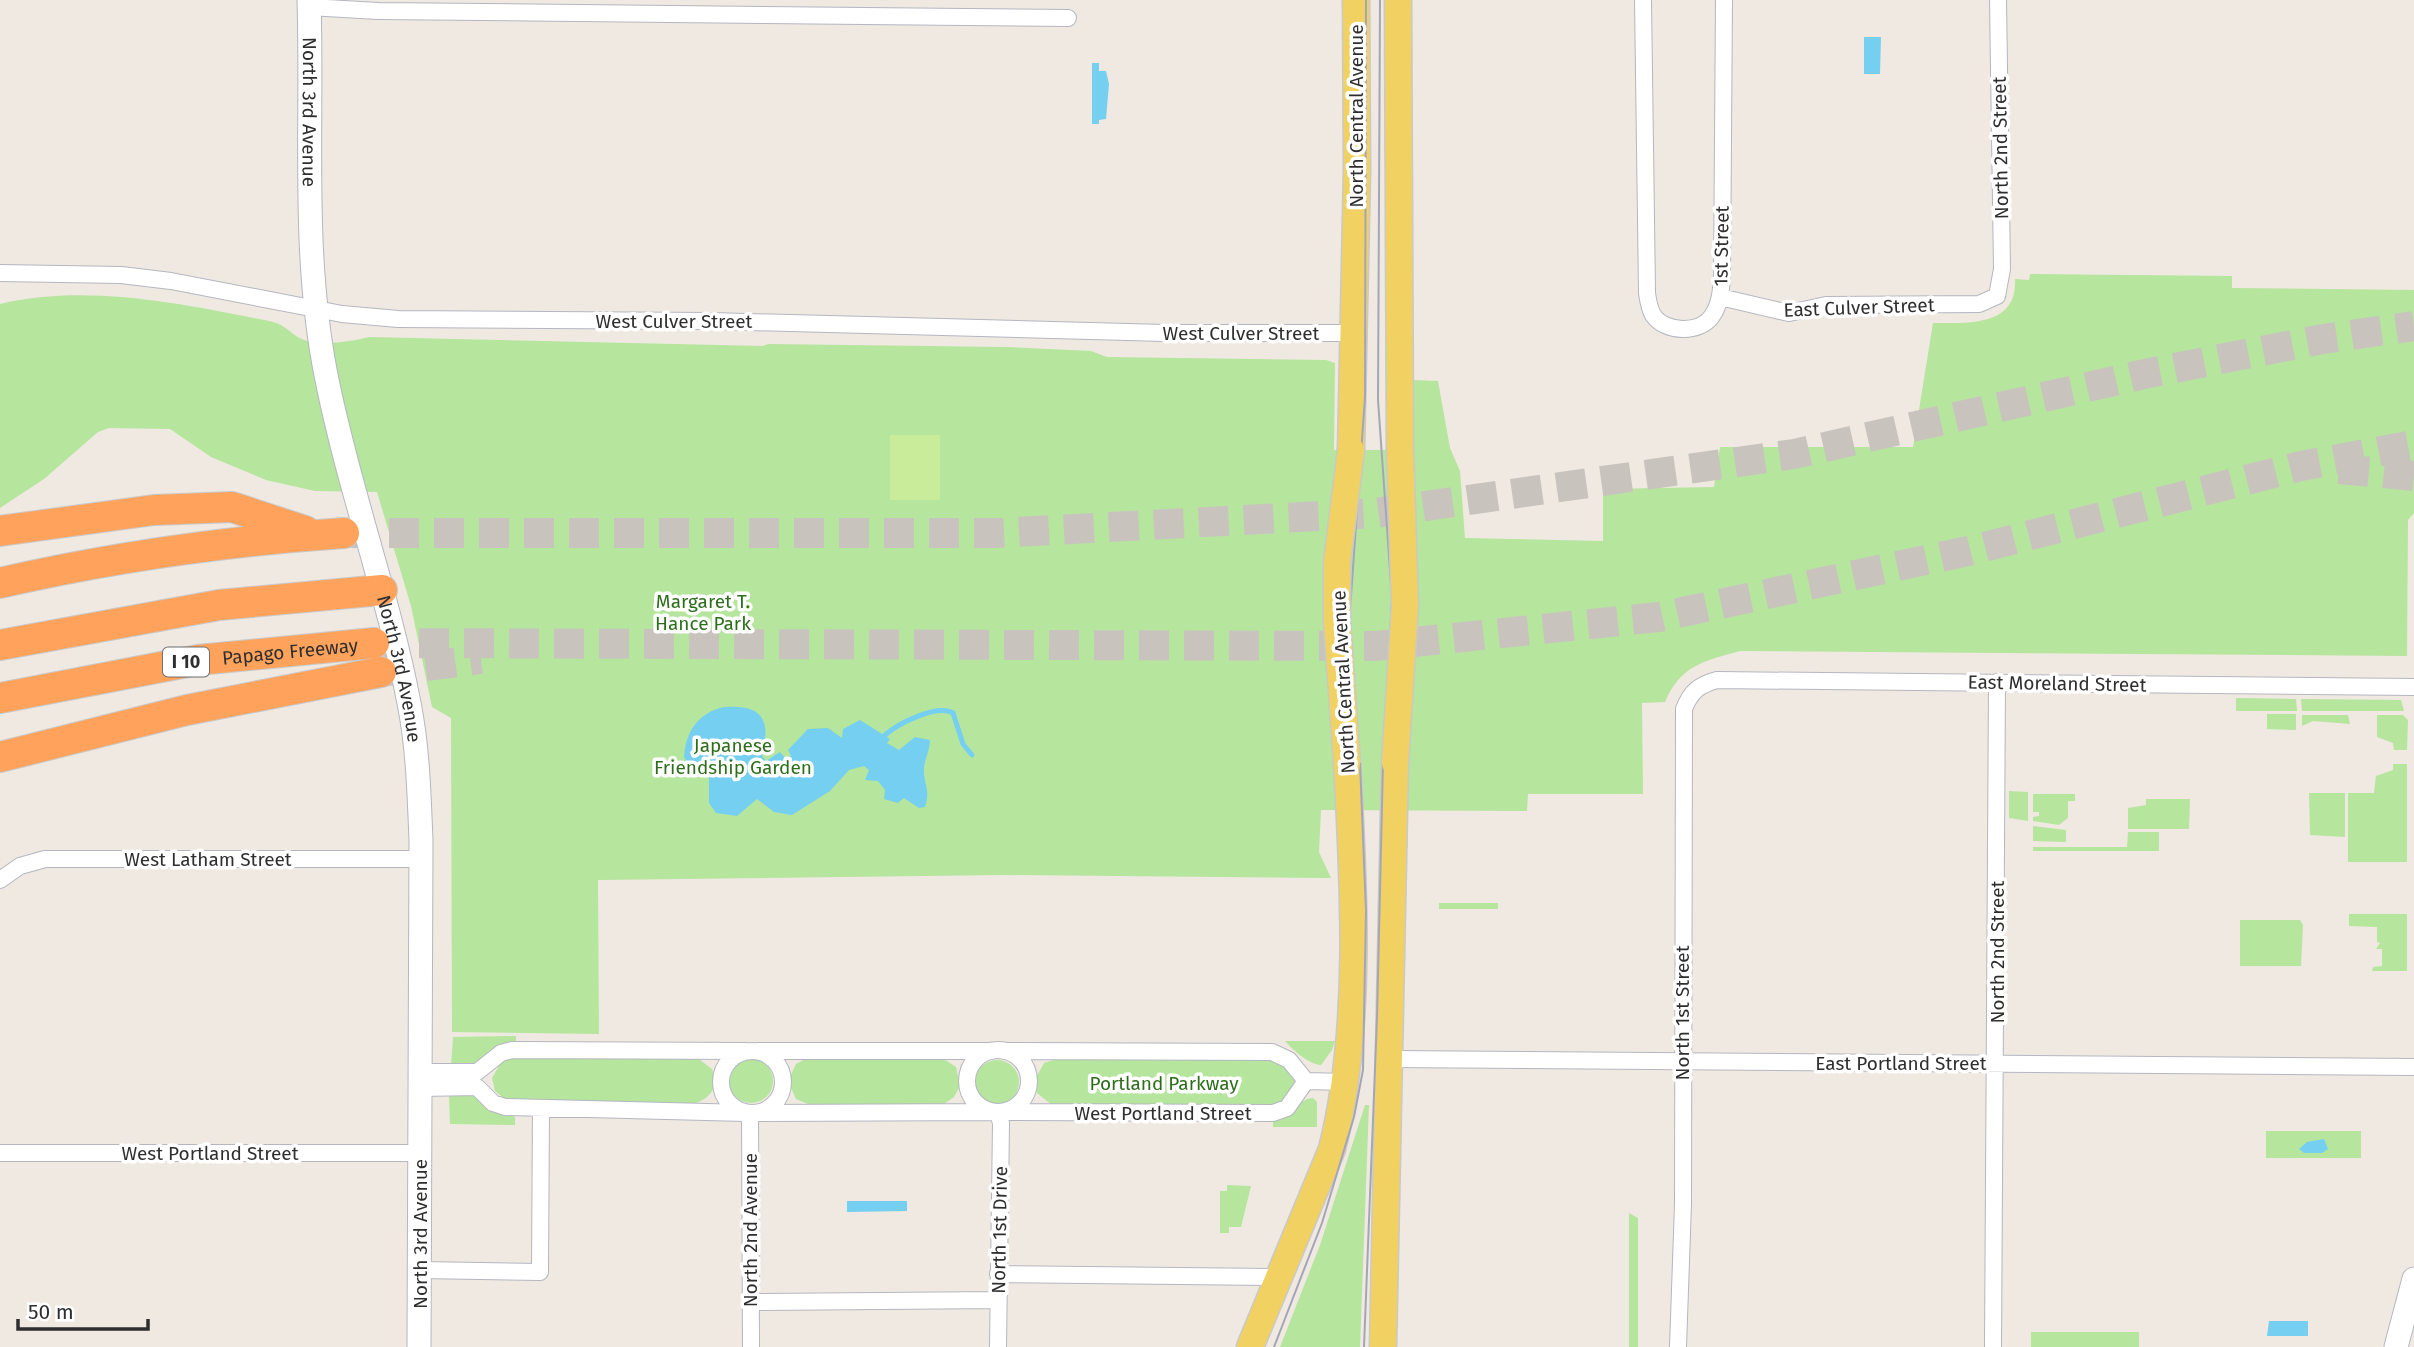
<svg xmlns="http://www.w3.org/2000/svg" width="2414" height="1347" viewBox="0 0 2414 1347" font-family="'Fira Sans',sans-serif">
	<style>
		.green { fill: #b6e59e }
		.pitch { fill: #c9ec9a }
		.water { fill: #75cff0 }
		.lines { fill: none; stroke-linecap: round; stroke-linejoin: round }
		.stream { stroke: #75cff0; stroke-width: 5 }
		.highway-tunnel { stroke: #c8c4bd; stroke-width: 30; stroke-dasharray: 30 15; stroke-linecap: butt }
		.street-casing { stroke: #b4b7c1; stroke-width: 18 }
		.secondary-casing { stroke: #b4b7c1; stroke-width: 25 }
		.primary-casing { stroke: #c9c9c9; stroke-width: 29 }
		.highway-casing { stroke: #c9c9c9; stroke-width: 32 }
		.street { stroke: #fff; stroke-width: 16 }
		.secondary { stroke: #fff; stroke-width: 23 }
		.primary { stroke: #f2d163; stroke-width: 26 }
		.highway { stroke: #ffa35c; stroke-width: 30 }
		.tram { stroke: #a3a6b8; stroke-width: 2 }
		.primary-bridge-casing { stroke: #c9c9c9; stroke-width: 29; stroke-linecap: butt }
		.primary-bridge { stroke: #f2d163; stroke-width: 26 }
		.labels { text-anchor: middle; stroke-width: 7; stroke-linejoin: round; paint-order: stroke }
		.shield { fill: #fff; stroke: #6d6d6d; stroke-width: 2 }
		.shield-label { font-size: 18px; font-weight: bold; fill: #2e2e2e }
		.street-label { font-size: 19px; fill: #2e2e2e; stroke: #fff }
		.park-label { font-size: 19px; fill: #2c6e1b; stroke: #fff }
	</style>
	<rect width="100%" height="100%" fill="#efe9e1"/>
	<path class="green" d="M 2030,274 L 2232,276 L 2232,288 L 2414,290 L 2414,513 L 2408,520 L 2407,656 L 1740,651 C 1704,661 1681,665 1665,702 L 1642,703 L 1643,794 L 1528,794 L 1527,811 L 1321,810 L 1319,852 L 1331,878 L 1003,875 L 598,880 L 599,1034 L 452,1032 L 451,718 L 432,707 L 411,606 L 377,492 L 315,491 L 266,480 L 211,457 L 170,429 L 109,428 L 98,432 L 44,479 L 0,508 L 0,304 C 87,283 183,304 269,321 C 283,324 285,328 296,336 C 314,348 349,342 369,337 L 763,346 L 768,344 L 1007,347 L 1091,351 L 1107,357 L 1326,360 L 1335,363 L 1334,450 L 1413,450 L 1412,380 L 1438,381 L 1450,448 L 1460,471 L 1465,538 L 1603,541 L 1603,489 L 1714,487 L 1720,447 L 1913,447 L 1933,323 C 1966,323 2018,327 2015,279 L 2029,280 Z
		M 2236,698 L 2296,699 L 2297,711 L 2236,711 Z
		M 2301,699 L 2401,700 L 2404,711 L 2302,711 Z
		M 2267,714 L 2296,714 L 2296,730 L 2267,729 Z
		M 2302,715 L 2348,715 L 2350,724 L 2313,721 L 2302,726 Z
		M 2377,715 L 2403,715 L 2408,720 L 2407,750 L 2394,750 L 2393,743 L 2377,737 Z
		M 2393,764 L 2407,764 L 2407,862 L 2348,862 L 2348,793 L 2374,793 L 2376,776 L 2393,770 Z
		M 2009,791 L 2028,792 L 2028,821 L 2009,818 Z
		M 2309,793 L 2345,793 L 2345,837 L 2310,835 Z
		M 2033,794 L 2075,794 L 2075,801 L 2068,801 L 2068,818 L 2059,825 L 2033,821 L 2033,817 L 2039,816 L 2039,812 L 2033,812 Z
		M 2146,799 L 2190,799 L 2189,829 L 2128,829 L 2128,808 L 2146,805 Z
		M 2033,826 L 2066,830 L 2066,842 L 2033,841 Z
		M 2128,832 L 2159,832 L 2159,851 L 2033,851 L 2033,847 L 2127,847 Z
		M 1439,903 L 1498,903 L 1498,909 L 1439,909 Z
		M 2349,914 L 2407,914 L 2407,971 L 2372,971 L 2373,967 L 2382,966 L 2382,949 L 2376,949 L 2380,943 L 2377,942 L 2377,927 L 2349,926 Z
		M 2240,920 L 2300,920 L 2303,925 L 2301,966 L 2240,966 Z
		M 516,1036 L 516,1042 L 498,1047 L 472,1065 L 451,1067 L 453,1037 Z
		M 1285,1041 L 1335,1041 L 1332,1050 L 1321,1065 C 1308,1064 1293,1050 1285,1041 Z
		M 512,1057 L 696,1057 L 712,1069 C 718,1085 713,1097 696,1103 L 510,1103 L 495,1091 L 492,1078 L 503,1059 Z
		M 807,1058 L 944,1059 L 956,1067 L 960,1086 L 954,1097 L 944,1104 L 808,1104 L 796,1099 L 788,1081 L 796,1064 Z
		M729 1081a22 22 0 1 1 44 0a22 22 0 1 1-44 0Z
		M 1057,1059 L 1273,1059 C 1307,1070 1296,1088 1277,1107 L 1052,1105 L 1037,1093 L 1034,1081 L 1044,1063 Z
		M975 1082a22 22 0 1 1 44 0a22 22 0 1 1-44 0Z
		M 449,1092 L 477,1094 L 515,1117 L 515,1125 L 450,1124 Z
		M 1313,1098 L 1317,1102 L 1317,1127 L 1273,1127 L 1273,1121 C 1290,1117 1297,1099 1313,1098 Z
		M 1365,1105 L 1369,1105 L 1360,1347 L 1280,1347 L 1320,1245 Z
		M 2266,1131 L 2361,1131 L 2361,1158 L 2266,1158 Z
		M 1227,1185 L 1251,1186 L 1241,1227 L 1229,1227 L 1229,1233 L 1220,1233 L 1220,1191 L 1227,1191 Z
		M 1629,1213 L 1638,1218 L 1638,1347 L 1629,1347 Z
		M 2031,1332 L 2139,1332 L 2139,1347 L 2031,1347 Z"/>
	<path class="pitch" d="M 890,435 L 940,435 L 940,500 L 890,500 Z"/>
	<path class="water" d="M 1864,37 L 1881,37 L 1880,74 L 1864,74 Z
		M 1092,63 L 1099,63 L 1099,71 L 1106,71 L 1109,84 L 1106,119 L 1099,120 L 1099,124 L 1092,124 Z
		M 724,707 C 764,704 771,721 762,756 L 766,761 L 780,752 L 785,758 L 791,756 L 788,750 L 808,729 L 828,728 L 842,738 L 843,729 L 860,720 L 890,739 L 887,743 L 899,750 L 915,737 L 930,740 C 930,750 925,758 924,768 C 923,784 931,789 925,807 L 919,808 L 904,798 L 898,803 L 884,799 L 885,790 L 878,781 L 865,780 L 869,770 L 864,766 L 849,770 L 830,791 L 792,815 L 774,812 L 757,799 L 737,816 L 716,813 L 709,803 L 709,775 L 702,772 L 694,776 L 684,757 C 686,731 698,713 724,707 Z
		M 2324,1139 L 2328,1149 L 2322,1153 L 2304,1153 L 2299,1149 L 2307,1142 Z
		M 847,1201 L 907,1201 L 907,1211 L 847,1212 Z
		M 2269,1321 L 2308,1321 L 2308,1336 L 2267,1336 Z"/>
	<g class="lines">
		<path class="stream" d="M 885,735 C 899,723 937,704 953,713 L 963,744 L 972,755"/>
		<path class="highway-tunnel" d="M 2339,469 L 2414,476
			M 344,533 L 997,533 L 1376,513 L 1794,454 L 2149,373 L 2323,339 L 2414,326
			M 374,643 L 1375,646 L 1659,617 L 1968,551 L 2301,466 L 2414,445
			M 381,672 L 481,659"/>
		<defs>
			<path id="street" d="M 1643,0 L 1647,293 C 1648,300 1649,308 1653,315 C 1665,333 1700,334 1712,316 C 1720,305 1721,290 1722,278 L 1724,0
				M 309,7 L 378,11 L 1068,18
				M 0,273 L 121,275 L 171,281 L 342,314 L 398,319 L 711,321 L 1165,333 L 1352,333
				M 1720,297 L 1789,313 L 1826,305 L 1979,304 L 1997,296 L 2002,269 L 1998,0
				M 0,880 L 20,866 L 45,859 L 421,859
				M967 1081a31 31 0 1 1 62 0a31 31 0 1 1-62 0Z
				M721 1082a31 31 0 1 1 62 0a31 31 0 1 1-62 0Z
				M 758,1051 L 992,1051
				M 1004,1051 L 1272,1052 L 1289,1060 L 1306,1081
				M 1389,1059 L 2414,1067
				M 420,1072 L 477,1072 L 501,1053 L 512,1050 L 746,1051
				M 1306,1081 L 1346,1082
				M 420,1088 L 477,1087 L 493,1103 L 505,1107 L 746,1113
				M 1004,1112 L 1273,1113 L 1287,1108 L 1306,1081
				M 750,1113 L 751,1347
				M 758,1113 L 992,1112
				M 998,1113 L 1001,1123 L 998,1347
				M 0,1153 L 421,1153
				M 420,1270 L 540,1272 L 541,1109
				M 998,1274 L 1281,1277
				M 751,1302 L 998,1300
				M 1678,1347 L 1683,1204 L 1684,709 C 1691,691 1699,685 1717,680 L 2414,687
				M 1993,1347 L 1997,682"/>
			<g id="secondary">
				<path id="s1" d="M 309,0 C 313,128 301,253 327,380 C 349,489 388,594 409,703 C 418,748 419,794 421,840 L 419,1347"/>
				<path d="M 2396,1347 L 2414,1279"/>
			</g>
			<path id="primary" d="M 1398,0 L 1400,448
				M 1351,450 L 1357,169 L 1356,0
				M 1250,1347 L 1332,1149 C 1362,1031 1354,885 1347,764
				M 1383,1347 L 1395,763"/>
			<g id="highway">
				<path d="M 0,531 L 154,510 L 232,507 L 305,531"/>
				<path d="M 0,583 C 113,557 228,541 344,533"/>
				<path d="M 0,645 L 219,605 L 382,590"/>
				<path id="s2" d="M 0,698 L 198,660 L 374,643"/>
				<path d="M 0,757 L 187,710 L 381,672"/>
			</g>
		</defs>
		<use href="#street" class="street-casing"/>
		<use href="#secondary" class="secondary-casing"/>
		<use href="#primary" class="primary-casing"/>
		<use href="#highway" class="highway-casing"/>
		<use href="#street" class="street"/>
		<use href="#secondary" class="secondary"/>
		<use href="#primary" class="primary"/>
		<use href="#highway" class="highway"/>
		<path class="tram" d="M 1274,1347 L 1322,1223 L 1354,1117 L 1363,1070 L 1366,911 L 1360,763 L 1349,625 L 1365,397 L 1366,0
			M 1364,1347 L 1377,1018 L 1383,763 L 1392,599 L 1378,400 L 1380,0"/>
		<defs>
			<path id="primary-bridge" d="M 1395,763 L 1405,606 L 1400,448
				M 1347,764 L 1337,622 L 1337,562 L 1351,450"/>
		</defs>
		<use href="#primary-bridge" class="primary-bridge-casing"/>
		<use href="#primary-bridge" class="primary-bridge"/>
	</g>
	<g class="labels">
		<rect class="shield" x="163" y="647.5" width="46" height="29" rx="5"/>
		<g class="shield-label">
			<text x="186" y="668">I 10</text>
		</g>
		<g class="street-label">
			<text dy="7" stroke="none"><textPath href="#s1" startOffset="112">North 3rd Avenue</textPath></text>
			<text transform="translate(1356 116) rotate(-90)" y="7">North Central Avenue</text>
			<text transform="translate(2000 148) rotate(-91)" y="7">North 2nd Street</text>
			<text transform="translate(1721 246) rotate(-89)" y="7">1st Street</text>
			<text transform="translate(1859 307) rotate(-2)" y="7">East Culver Street</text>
			<text x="674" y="328">West Culver Street</text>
			<text x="1241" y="340">West Culver Street</text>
			<text dy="7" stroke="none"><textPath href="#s2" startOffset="294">Papago Freeway</textPath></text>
			<text dy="7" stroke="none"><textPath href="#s1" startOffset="679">North 3rd Avenue</textPath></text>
			<text transform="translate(1343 682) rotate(-93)" y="7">North Central Avenue</text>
			<text transform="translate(2057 683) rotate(1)" y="7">East Moreland Street</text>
			<text x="208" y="866">West Latham Street</text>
			<text transform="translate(1997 952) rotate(-90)" y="7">North 2nd Street</text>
			<text transform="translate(1682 1013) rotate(-90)" y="7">North 1st Street</text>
			<text x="1901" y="1070">East Portland Street</text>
			<text x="1163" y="1120">West Portland Street</text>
			<text x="210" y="1160">West Portland Street</text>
			<text transform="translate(750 1230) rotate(-90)" y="7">North 2nd Avenue</text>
			<text transform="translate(999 1230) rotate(-89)" y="7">North 1st Drive</text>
			<text transform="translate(420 1234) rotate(-90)" y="7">North 3rd Avenue</text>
		</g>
		<g class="park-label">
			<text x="703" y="608">Margaret T.<tspan x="703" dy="22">Hance Park</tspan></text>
			<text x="733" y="752">Japanese<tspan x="733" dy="22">Friendship Garden</tspan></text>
			<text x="1164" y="1090">Portland Parkway</text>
		</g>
	</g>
	<path d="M18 1319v10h130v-10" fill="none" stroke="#2e2e2e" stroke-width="3.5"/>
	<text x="28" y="1319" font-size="21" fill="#2e2e2e" stroke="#ffffff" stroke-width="5" paint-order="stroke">50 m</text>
</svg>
